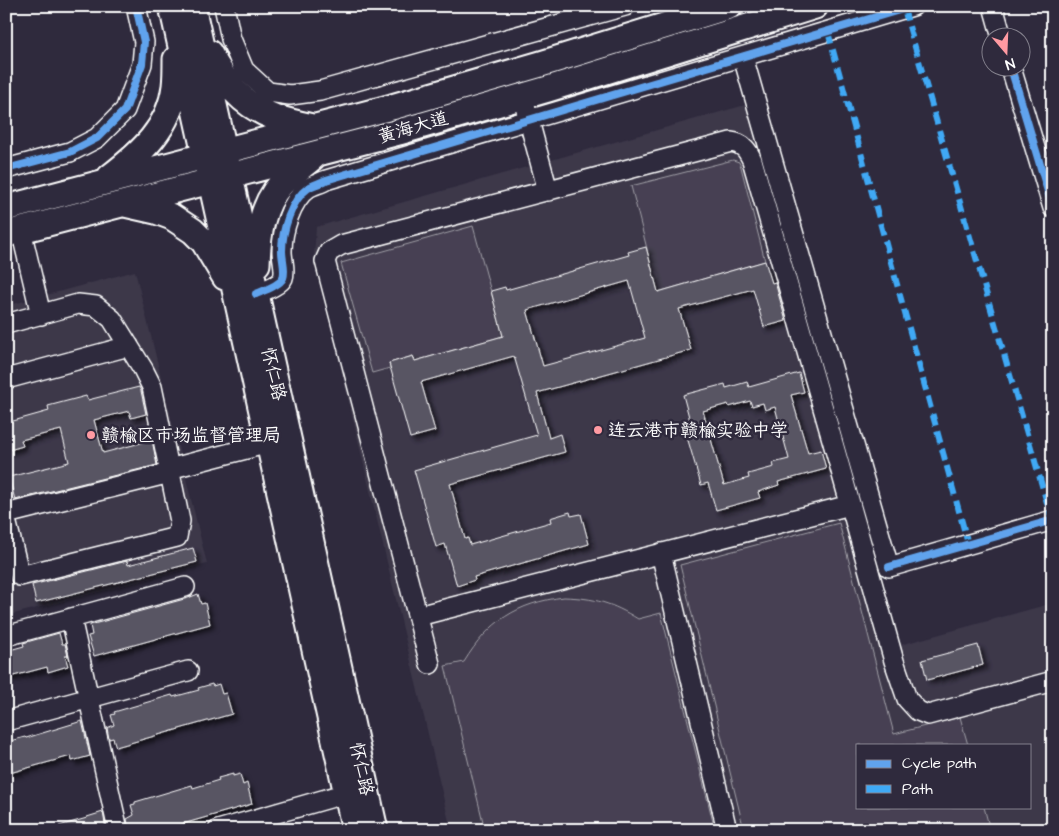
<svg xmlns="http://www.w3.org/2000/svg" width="1059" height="836" viewBox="0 0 1059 836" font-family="'Architects Daughter','LXGW WenKai TC',sans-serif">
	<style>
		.built { fill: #3c3749; fill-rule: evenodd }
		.green { fill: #464152; stroke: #a2a0a8 }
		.building { fill: #595564; stroke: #fff; fill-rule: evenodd; filter: url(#shadow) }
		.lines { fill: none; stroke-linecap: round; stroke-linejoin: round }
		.minor-casing { stroke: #fff; stroke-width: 22 }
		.major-casing { stroke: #fff; stroke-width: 29 }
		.minor { stroke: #2f2a3d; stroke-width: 19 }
		.major { stroke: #2f2a3d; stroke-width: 25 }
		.quiet { stroke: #3fa9f5; stroke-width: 6; stroke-dasharray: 12 6; stroke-linecap: butt }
		.cycleway-casing { stroke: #2f2a3d; stroke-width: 11 }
		.cycleway { stroke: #60a3ed; stroke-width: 8 }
		.poi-dot { fill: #ff9aa2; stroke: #2f2a3d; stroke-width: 2 }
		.labels { text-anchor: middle; stroke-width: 5; stroke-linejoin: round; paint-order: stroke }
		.street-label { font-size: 18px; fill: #fff; stroke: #2f2a3d }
		.poi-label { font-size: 18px; fill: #fff; stroke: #2f2a3d; text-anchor: start }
	</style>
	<defs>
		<filter id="shadow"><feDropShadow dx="4" dy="4" stdDeviation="2.5" flood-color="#0009"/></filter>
	</defs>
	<rect width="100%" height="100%" fill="#2f2a3d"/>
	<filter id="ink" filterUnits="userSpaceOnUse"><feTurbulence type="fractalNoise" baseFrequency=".02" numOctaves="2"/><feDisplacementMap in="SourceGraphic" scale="10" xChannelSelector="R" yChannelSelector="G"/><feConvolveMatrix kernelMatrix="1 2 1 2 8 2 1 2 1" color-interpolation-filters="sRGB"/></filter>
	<g filter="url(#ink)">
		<path class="built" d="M 752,103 L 900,645 L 1053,603 L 1053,830 L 451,830 L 314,256 L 316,227 ZM 858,745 L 1030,745 L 1030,807 L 858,807 Z
			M 135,271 L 207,564 L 6,616 L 6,306 Z"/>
		<path class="green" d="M 733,160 L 739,162 L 741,167 L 765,261 L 658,292 L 631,186 Z
			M 473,226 L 503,336 L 415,361 L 413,356 L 389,363 L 390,368 L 372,373 L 341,263 Z
			M 839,523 L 894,734 L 960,717 L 968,745 L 858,745 L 858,807 L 984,807 L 990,830 L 744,830 L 680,565 Z
			M 564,597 C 595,598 612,603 638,619 L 661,613 L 715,830 L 485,830 L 445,666 L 464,662 C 489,621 517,603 564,597 Z"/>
		<path class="building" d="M 646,247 L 658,292 L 765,261 L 772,283 L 775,282 L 786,321 L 764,327 L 753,289 L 679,309 L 691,350 L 537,393 L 549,438 L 560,434 L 565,452 L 450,484 L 465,539 L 468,538 L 470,545 L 551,522 L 550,518 L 570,512 L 571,516 L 581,514 L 589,544 L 474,577 L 475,580 L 457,586 L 445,544 L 436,547 L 414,470 L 537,435 L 514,356 L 421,382 L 435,431 L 410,438 L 389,363 L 413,356 L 415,361 L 503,336 L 491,291 L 505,287 L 506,290 L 629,255 L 628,252 ZM 629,281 L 645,338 L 543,366 L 527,310 Z
			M 799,373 L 804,392 L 791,395 L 808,453 L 821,450 L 826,469 L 778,482 L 779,485 L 758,492 L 760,498 L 716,510 L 708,483 L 701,485 L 685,430 L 692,428 L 683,395 L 725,384 L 726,388 L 747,382 L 749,387 ZM 750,401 L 752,406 L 763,403 L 765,410 L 775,407 L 789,459 L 773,463 L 774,467 L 748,474 L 749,478 L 724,485 L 703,411 L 728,404 L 729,407 Z
			M 139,387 L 141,391 L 146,414 L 131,418 L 129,411 L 94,420 L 103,453 L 152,440 L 157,465 L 15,500 L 9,477 L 69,462 L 61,430 L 21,440 L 23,446 L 6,451 L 6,423 L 49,411 L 48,406 L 86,396 L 88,400 Z
			M 193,548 L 197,562 L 36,603 L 32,585 L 127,561 L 128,565 Z
			M 198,594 L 201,604 L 205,603 L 210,624 L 94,656 L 88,636 L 92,635 L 90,625 L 188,598 Z
			M 59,633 L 62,644 L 65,644 L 68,656 L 65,656 L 68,666 L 48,672 L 47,667 L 6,678 L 6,651 L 24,646 L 23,643 Z
			M 978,645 L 983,665 L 927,680 L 922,660 Z
			M 212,684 L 213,686 L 219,684 L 222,694 L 226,693 L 232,714 L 116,747 L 113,738 L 109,739 L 107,728 L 114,725 L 111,715 L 115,714 L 114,712 L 172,695 L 173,697 L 199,690 L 198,688 Z
			M 82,721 L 90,756 L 72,761 L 71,756 L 6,774 L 6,742 L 25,737 L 26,738 Z
			M 233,774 L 233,776 L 240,774 L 243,785 L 247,783 L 252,804 L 162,830 L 129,830 L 127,819 L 134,815 L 131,805 L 135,804 L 135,802 L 192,785 L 193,788 L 219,780 L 218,778 Z
			M 103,812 L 106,830 L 59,830 L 59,826 L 87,818 L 87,817 Z"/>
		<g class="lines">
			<defs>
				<path id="minor" d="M 224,6 L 231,39 L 244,70 L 268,92 L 290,95 L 320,91 L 625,6
					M 993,6 L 1002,38
					M 743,57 L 889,567 L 1053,520
					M 1011,68 L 1053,208
					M 526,110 L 548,191
					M 6,169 L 70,152 L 97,138 L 125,110 L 142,64 L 144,42 L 136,6
					M 21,230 L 41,315
					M 256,294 C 263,291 280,285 283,278 C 286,270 282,260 282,251 C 282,231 291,200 308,188 C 313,185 321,183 326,180 L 913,6
					M 6,324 L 78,304 L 96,306 L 112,319 L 143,369 L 152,387 L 180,521 L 177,537 L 20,576 L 6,520
					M 6,379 L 129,346
					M 169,469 L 269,443
					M 6,514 L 170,473
					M 661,553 L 727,830
					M 418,616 L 850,505
					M 71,618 L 118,830
					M 6,636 L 185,587
					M 430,664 L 325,261 L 329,252 L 341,245 L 731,142 C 743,143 748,151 752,160 L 839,464 L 894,661 L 907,699 L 918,711 L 928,715 L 1053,681
					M 6,721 L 188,671
					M 218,830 L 347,793"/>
				<path id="major" d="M 172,6 L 355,830
					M 192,6 L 375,830
					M 209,53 C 225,83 242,105 274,117 C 286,121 299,124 312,127
					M 110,177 C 141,153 170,128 175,86 C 176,77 176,68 176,59
					M 125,204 L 156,211 L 172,217 L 193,231 L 204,242 L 225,277
					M 6,208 L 392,107 L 541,64 L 729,6
					M 6,234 L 399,132 L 548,89 L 815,6
					M 257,264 C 258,236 261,206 281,184 C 289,175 303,166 313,157"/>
			</defs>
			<use href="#minor" class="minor-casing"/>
			<use href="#major" class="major-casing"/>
			<use href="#minor" class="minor"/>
			<use href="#major" class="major"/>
			<path class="quiet" d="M 904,9 L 1052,520
				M 828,32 L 968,544"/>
			<defs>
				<path id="cycleway" d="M 1011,68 L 1053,208
					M 6,169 L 70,152 L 97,138 L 125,110 L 142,64 L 144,42 L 136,6
					M 256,294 C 263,291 280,285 283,278 C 286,270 282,260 282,251 C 282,231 291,200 308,188 C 313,185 321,183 326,180 L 913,6
					M 889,567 L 1053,520"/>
			</defs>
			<use href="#cycleway" class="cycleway-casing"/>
			<use href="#cycleway" class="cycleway"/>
		</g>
	</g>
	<g class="poi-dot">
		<circle cx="598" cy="430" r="5"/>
		<circle cx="91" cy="435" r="5"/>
	</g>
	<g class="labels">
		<g class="street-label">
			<text transform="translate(413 127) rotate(-16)" y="6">黄海大道</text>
			<text transform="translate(274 374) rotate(77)" y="6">怀仁路</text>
			<text transform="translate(362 769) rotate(78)" y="6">怀仁路</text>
		</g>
		<g class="poi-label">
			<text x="608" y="436">连云港市赣榆实验中学</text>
			<text x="101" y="441">赣榆区市场监督管理局</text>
		</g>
	</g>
	<rect width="1059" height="836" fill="none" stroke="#2f2a3d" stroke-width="25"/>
	<rect x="12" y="12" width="1034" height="811" fill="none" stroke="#fff" stroke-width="2" filter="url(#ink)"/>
	<rect x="856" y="744" width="175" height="65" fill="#2f2a3d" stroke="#827f8b"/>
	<rect x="866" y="760" width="25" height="8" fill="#60a3ed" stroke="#827f8b"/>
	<text x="902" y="768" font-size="15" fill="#ffffff">Cycle path</text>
	<rect x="866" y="785" width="25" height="8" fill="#3fa9f5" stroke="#827f8b"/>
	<text x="902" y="794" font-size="15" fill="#ffffff">Path</text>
	<g transform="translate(1006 52) rotate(161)"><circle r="24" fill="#2f2a3d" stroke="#827f8b"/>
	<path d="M0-4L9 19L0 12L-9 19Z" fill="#ff9aa2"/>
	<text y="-8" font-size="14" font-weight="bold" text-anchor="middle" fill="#ffffff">N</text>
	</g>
</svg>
